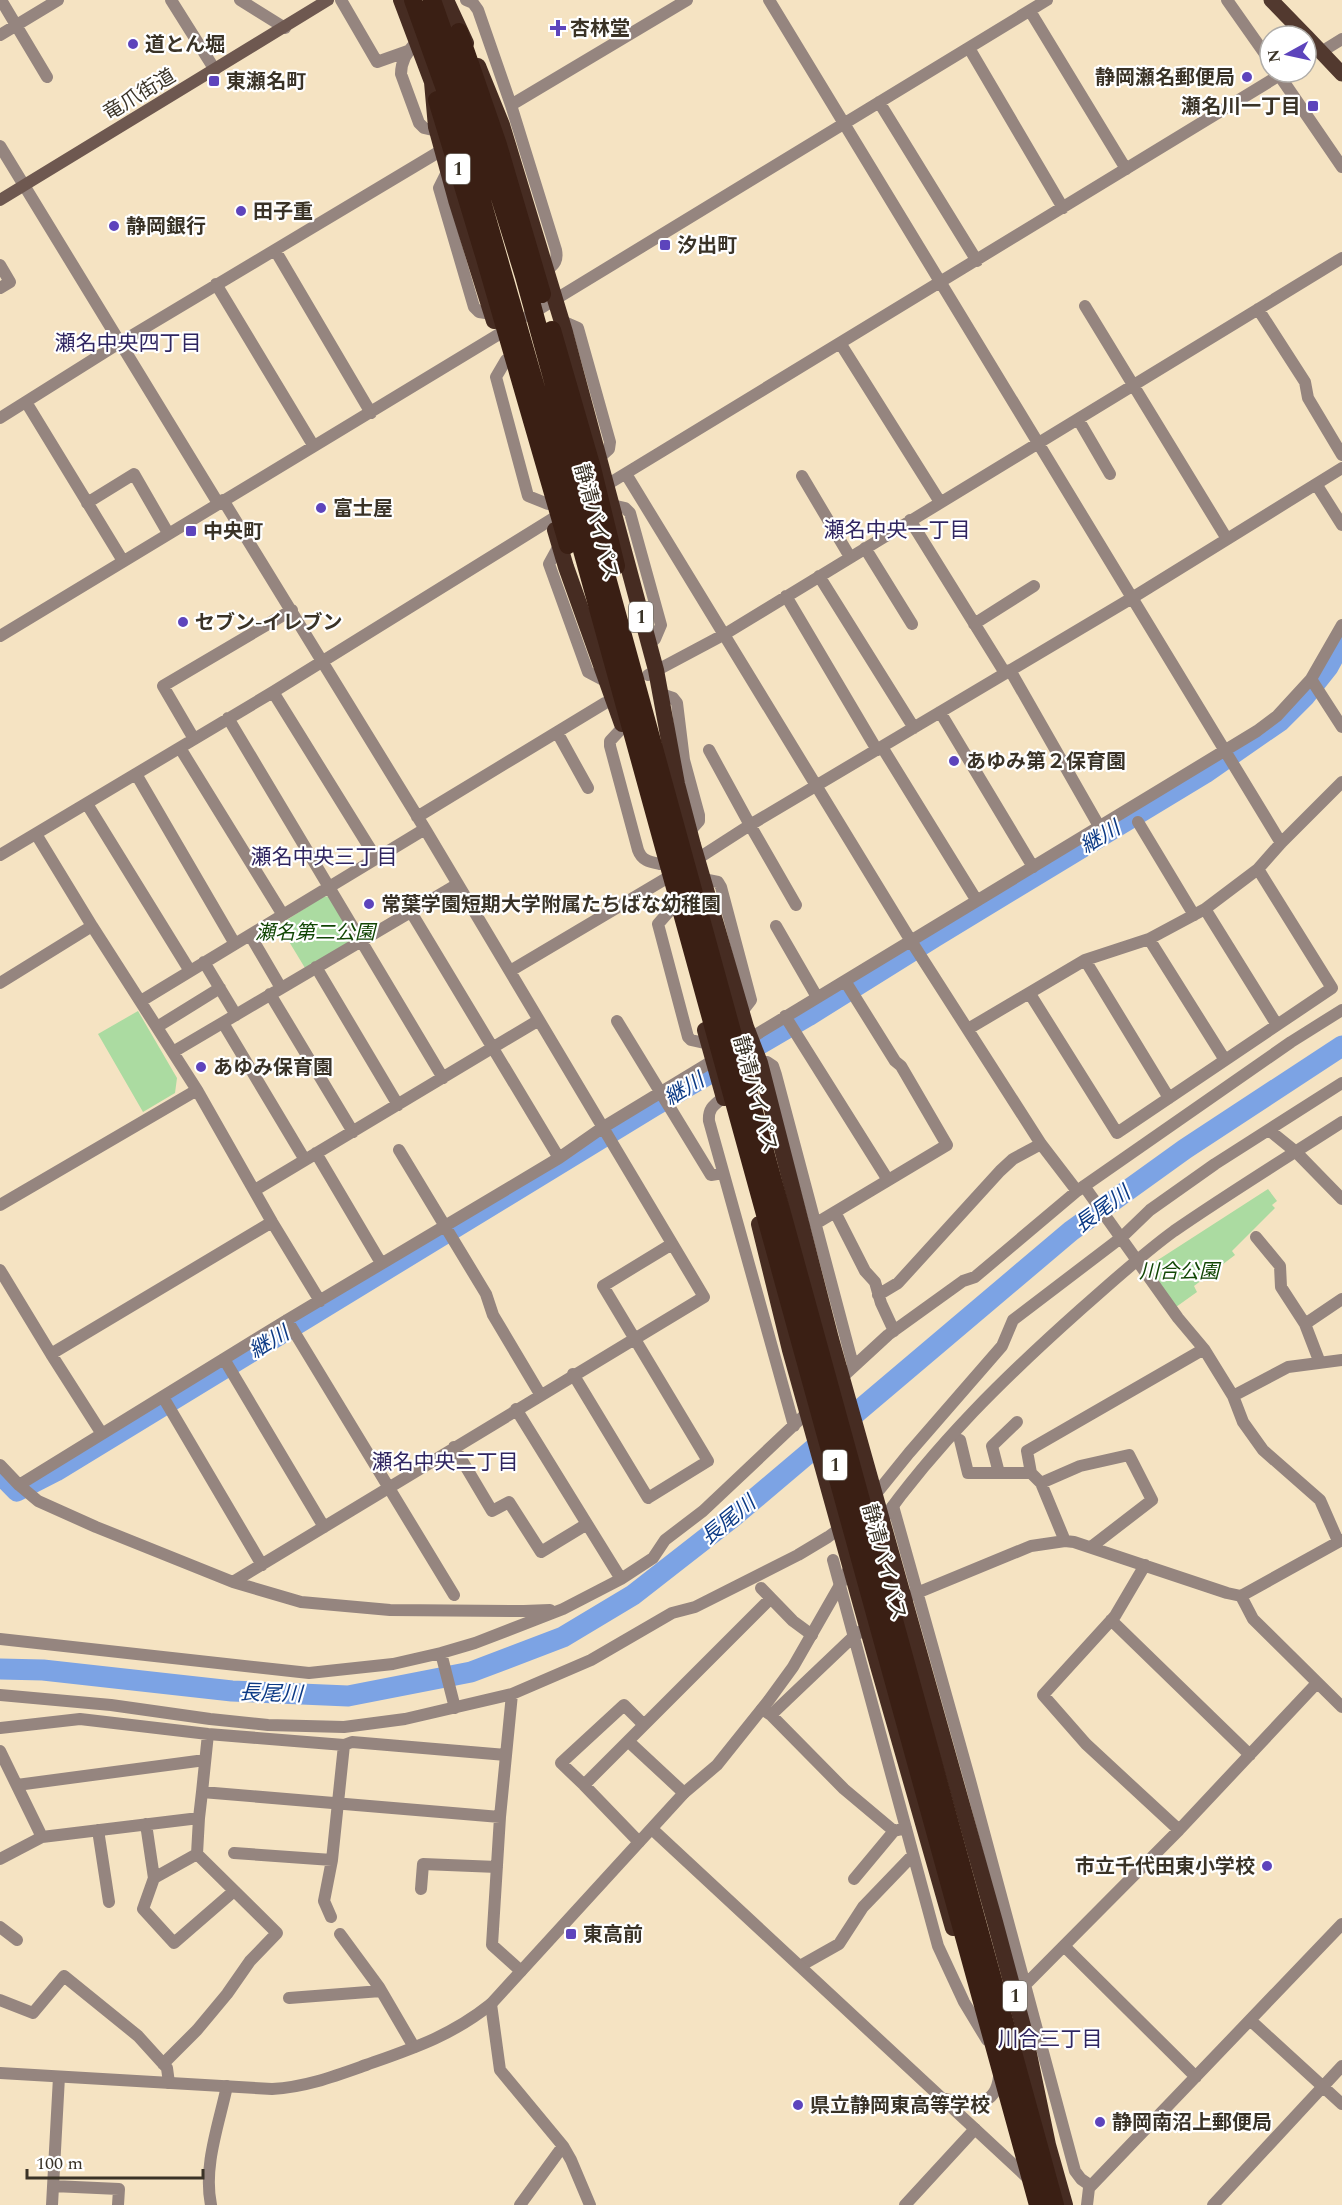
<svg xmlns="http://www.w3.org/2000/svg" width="1342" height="2205" viewBox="0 0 1342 2205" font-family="Spectral,'Noto Sans JP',serif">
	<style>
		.green { fill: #abdba1 }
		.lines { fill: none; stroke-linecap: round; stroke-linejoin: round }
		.river { stroke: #7ca3e4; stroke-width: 21 }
		.minor { stroke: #95857f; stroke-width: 12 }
		.tertiary { stroke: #95857f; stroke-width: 12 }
		.secondary { stroke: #6e5850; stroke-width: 12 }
		.primary { stroke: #52392f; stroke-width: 15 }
		.trunk { stroke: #462c22; stroke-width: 16 }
		.motorway { stroke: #3a1f14; stroke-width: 18 }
		.poi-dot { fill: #5d44bc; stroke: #fff; stroke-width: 2 }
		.labels { text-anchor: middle; stroke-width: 4.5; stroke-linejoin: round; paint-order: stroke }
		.shield { fill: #fff; stroke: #757068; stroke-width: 1.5 }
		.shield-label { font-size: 18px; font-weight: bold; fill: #3a3327 }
		.poi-label { font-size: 20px; font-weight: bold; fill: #3a3327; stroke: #fff; text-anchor: start }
		.street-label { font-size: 20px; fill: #3a3327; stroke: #fff }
		.park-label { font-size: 20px; font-style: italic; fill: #114604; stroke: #fff }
		.neighbourhood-label { font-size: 21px; fill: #2f2560; stroke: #fff }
		.water-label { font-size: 21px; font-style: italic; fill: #0c3a85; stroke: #fff }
	</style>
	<rect width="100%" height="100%" fill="#f5e3c2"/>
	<path class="green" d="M 324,896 L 329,897 L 352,934 L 351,941 L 305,968 L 279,925 Z
		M 138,1011 L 177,1078 L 175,1093 L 143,1112 L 98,1034 Z
		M 1268,1189 L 1277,1201 L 1272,1205 L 1275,1208 L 1232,1251 L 1235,1255 L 1194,1286 L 1197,1292 L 1176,1307 L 1147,1267 Z"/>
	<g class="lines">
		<path class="river" d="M 0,1474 L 17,1491 L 56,1471 L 654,1106 L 808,1016 L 936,936 L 1205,773 L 1280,721 L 1305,696 L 1328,667 L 1342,641
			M 0,1669 L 43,1670 L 232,1691 L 348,1696 L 471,1672 L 563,1637 L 633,1595 L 733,1517 L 1071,1231 L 1185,1149 L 1342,1046"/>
		<path class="minor" d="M 1,0 L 47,77
			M 171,0 L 215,70
			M 240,0 L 285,28
			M 341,0 L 377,62 L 408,51
			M 466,0 L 473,3 L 478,10 L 511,105 L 556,250 C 558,260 555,264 547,270
			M 769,0 L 1281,843
			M 1030,11 L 1126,169
			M 0,35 L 58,0
			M 417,42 C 407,51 401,61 401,74 L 419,123 L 424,128 L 437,131
			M 969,48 L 1063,208
			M 1321,52 L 1342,39
			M 879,102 L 977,261
			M 511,105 L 687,0
			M 0,146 L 218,503
			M 448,170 L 439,188 L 474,307 L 479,312 L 492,314
			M 275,250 L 371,413
			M 0,265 L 10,282 L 0,288
			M 216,284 L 313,445
			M 1085,306 L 1227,539
			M 1258,309 L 1305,382 L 1308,398 L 1342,455
			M 528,316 L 1047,0
			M 562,321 L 578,328 L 610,442 L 609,449 L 599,458
			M 840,343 L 940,502
			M 506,360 L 496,377 L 528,496 L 548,504
			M 26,402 L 123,561
			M 0,418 L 121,342 L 442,150
			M 1078,419 L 1110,474
			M 626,474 L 911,941 L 1041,1144 L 1077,1191
			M 802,476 L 850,557
			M 1316,484 L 1342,525
			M 600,489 L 1280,75
			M 223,500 L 425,829 L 704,1297 L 233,1582
			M 87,503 L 134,474 L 168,533
			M 612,505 L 625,508 L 630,513 L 661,625 L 655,639 L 648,645
			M 910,520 L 1005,673
			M 560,544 L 549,564 L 588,672 L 607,682
			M 865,548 L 912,624
			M 819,576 L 914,728
			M 786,596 L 877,750
			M 974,624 L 1034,586
			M 0,636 L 511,327
			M 1010,670 L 1099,826
			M 648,675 L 725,634 L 1342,258
			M 1311,679 L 1342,727
			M 273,692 L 376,858
			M 661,694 L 673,698 L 677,703 L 684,760 L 699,815 L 699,821 L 690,831
			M 940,712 L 1033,867
			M 228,718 L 443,1078
			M 623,727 L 610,741 L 610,746 L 638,850 C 642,861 650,862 660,864
			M 557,732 L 588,788
			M 194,739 L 163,686 L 292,610
			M 882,747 L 977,901
			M 180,748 L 283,915
			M 709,750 L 750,825 L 796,905
			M 136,774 L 235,944
			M 87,804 L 190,971
			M 417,817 L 605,703
			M 1138,822 L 1194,915
			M 36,834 L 92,926 L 197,1090 L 272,1222 L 320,1301
			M 0,855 L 273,692 L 565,511
			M 691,863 L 750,825 L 1132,598 L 1342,468
			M 703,879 L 718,882 L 721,887 L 751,1000 L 741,1013
			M 672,908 L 658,924 L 688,1037 L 691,1040 L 709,1044
			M 1205,909 L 1277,1025
			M 411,912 L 559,1158
			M 776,926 L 817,997
			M 250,935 L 281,988
			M 1149,939 L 1225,1060
			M 1085,960 L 1169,1098
			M 204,962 L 236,1015
			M 316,967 L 398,1105
			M 510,971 L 677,872
			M 0,983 L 92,926
			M 270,994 L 353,1132
			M 1030,994 L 1117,1133 L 1332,988 L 1258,869
			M 141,1001 L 425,829
			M 785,1016 L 888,1180
			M 617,1021 L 711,1175 L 723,1173
			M 223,1023 L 305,1160
			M 157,1027 L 220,988
			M 968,1029 L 1085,960 L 1149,939 L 1205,909 L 1258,869 L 1281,843 L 1342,782
			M 744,1042 L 1257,731 L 1277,716 L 1311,679 L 1342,625
			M 173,1052 L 458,884
			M 760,1063 L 767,1062 L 773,1066 L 776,1075 L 853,1365
			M 724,1097 C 714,1105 708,1108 709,1121 L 794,1426
			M 1270,1131 L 1296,1152 L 1342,1199
			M 399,1150 L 486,1294 L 493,1315 L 540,1394
			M 316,1153 L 381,1263
			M 1084,1186 L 1178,1318 L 1204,1349 L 1233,1396 L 1243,1422 L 1263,1450 L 1320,1500 L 1338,1541
			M 255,1190 L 539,1020
			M 0,1205 L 197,1090
			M 835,1212 L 865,1271 L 875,1282 L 881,1303 L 894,1331
			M 815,1224 L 947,1145 L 901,1066 L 895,1061 L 845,981
			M 1256,1237 L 1280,1266 L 1281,1287 L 1305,1324 L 1320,1363
			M 0,1270 L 51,1354 L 272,1222
			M 878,1295 L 898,1283 L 1000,1171 L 1013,1159 L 1041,1144
			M 287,1320 L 454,1595
			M 1305,1324 L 1342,1299
			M 51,1354 L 102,1434
			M 224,1359 L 324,1527
			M 573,1374 L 648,1498 L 708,1461 L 603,1286 L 672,1244
			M 838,1381 L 888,1335 L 963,1281 L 975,1277 L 1077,1191 L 1291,1042 L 1342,1010
			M 1233,1396 L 1288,1367 L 1342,1360
			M 163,1397 L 262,1565
			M 516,1409 L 621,1579
			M 960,1440 L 968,1473 L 1031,1473
			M 454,1447 L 492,1511 L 509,1502 L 541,1552 L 587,1524
			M 0,1465 L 19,1485 L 38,1501 L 96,1527 L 233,1582 L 301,1602 L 390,1610 L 524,1611 L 550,1610
			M 999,1473 L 992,1446 L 1017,1422
			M 1041,1483 L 1080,1466 L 1129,1455 L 1152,1500 L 1091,1547
			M 19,1485 L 287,1320 L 559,1158 L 602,1128 L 719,1057
			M 871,1500 L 909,1453 L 1002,1346 L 1013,1320 L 1122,1237 L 1150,1210 L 1215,1164 L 1342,1083
			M 893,1506 L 971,1784 L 1075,2171 L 1081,2179 L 1091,2186
			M 1065,1541 L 1041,1483 L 1031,1473 L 1027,1451 L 1204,1349
			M 833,1560 L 938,1946 L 964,2002 L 987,2040
			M 1145,1565 L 1115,1616 L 1043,1695 L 1086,1744 L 1179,1830
			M 761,1588 L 793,1621 L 812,1635
			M 912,1595 L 1031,1546 L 1065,1541 L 1074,1542 L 1227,1593 L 1241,1596 L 1342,1540
			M 1241,1596 L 1253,1619 L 1342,1707
			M 1111,1620 L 1250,1755
			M 0,1639 L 309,1673 L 393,1664 L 441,1653 L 475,1643 L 563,1609 L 621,1579 L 653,1558 L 665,1540 L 703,1511 L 811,1409
			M 441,1653 L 455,1708
			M 512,1694 L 500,1817 L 492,1945 L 521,1971
			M 0,1695 L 111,1705 L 210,1719 L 268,1725 L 344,1727 L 405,1719 L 512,1694 L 591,1660 L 672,1613 L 695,1607 L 798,1555 L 828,1537 L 846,1524
			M 762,1709 L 771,1715 L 853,1637 L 873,1623
			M 771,1715 L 844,1789 L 894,1831 L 906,1828
			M 644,1725 L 624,1705 L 561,1763 L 584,1785 L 770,1599
			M 0,1728 L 80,1719 L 208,1734 L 344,1745 L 352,1742 L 506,1755
			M 628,1741 L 684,1793
			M 0,1751 L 42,1837
			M 17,1785 L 205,1760
			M 584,1785 L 639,1842
			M 202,1792 L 208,1734
			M 146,1824 L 154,1878
			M 98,1830 L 109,1902
			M 234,1853 L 332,1860
			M 197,1854 L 154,1878 L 143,1909 L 174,1943 L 234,1891
			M 0,1859 L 42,1837 L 199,1818 L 202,1792 L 500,1817
			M 854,1879 L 894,1831
			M 421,1889 L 423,1864 L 497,1867
			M 331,1917 L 324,1901 L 332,1860 L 344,1745
			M 0,1927 L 17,1940
			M 340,1934 L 379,1987 L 414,2047
			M 1064,1946 L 1196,2077
			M 800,1966 L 839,1944 L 863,1907 L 913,1855
			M 1024,1986 L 1179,1830 L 1317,1683
			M 289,1998 L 381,1991
			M 0,2000 L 33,2013 L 64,1976 L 138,2036 L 167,2068 L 169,2083
			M 491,2004 L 500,2070 L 563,2146 L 571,2160 L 590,2205
			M 1250,2020 L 1342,2104
			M 163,2064 L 197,2030 L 227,1994 L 250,1961 L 277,1933 L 197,1854 L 199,1818
			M 53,2186 L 119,2189 L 118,2205
			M 52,2205 L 59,2077
			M 211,2205 C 203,2166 219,2124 227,2086
			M 520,2205 L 563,2146
			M 905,2205 L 975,2129
			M 1087,2205 L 1089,2188 L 1342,1924
			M 1213,2205 L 1342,2066"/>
		<path class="tertiary" d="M 1227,0 L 1270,61
			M 1277,72 L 1342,167
			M 879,1525 C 936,1444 1006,1376 1080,1310 C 1111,1283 1141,1255 1174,1231 C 1229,1193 1286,1158 1342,1122
			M 652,1829 L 1031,2181
			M 0,2073 L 272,2089 C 306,2087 335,2076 366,2065 C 414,2048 451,2036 491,2004 L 684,1793 L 717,1765 L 769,1700 L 793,1667 L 852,1564
			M 945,2099 C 970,2103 995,2110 999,2077"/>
		<path class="secondary" d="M 0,200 L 328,0"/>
		<path class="primary" d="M 1271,0 L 1306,36
			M 1306,36 L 1342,74"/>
		<path class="trunk" d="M 401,0 L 432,82 L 436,127 L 456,200 L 494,321
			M 446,0 L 466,43
			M 478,66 L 502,125 L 565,332 L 656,670 L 677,784 L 693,845 L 746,1027 L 760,1063 L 831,1339 L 995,1922 L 1024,2030 L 1048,2145 L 1065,2205
			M 555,530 L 566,567 L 622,724
			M 705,1030 L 724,1098
			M 759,1224 L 790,1350 L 878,1666 L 953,1928"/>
		<path class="motorway" d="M 413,0 L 469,156 L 561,474 L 1038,2205
			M 432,0 L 487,156 L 524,276 L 1055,2205
			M 459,32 L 498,145 L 542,294
			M 437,100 L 484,255 L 568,545
			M 552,330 L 592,468 L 616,566"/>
	</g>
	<g class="poi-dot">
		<path d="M555 19h6v6h6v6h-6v6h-6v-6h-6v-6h6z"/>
		<circle cx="133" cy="44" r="6"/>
		<circle cx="1247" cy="77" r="6"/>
		<rect x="208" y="75" width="12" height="12" rx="3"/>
		<rect x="1307" y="100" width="12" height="12" rx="3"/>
		<circle cx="241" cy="211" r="6"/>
		<circle cx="114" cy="226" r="6"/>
		<rect x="659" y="239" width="12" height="12" rx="3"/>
		<circle cx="321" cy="508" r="6"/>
		<rect x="185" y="525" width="12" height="12" rx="3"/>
		<circle cx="183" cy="622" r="6"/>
		<circle cx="954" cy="761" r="6"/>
		<circle cx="369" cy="904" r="6"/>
		<circle cx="201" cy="1067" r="6"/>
		<circle cx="1267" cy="1866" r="6"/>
		<rect x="565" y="1928" width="12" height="12" rx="3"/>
		<circle cx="798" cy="2105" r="6"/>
		<circle cx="1100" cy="2122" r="6"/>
	</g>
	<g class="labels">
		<g class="shield">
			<rect x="446" y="154" width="24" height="30" rx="4.5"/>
			<rect x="629" y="602" width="24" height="30" rx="4.5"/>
			<rect x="823" y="1450" width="24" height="30" rx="4.5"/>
			<rect x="1003" y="1981" width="24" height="30" rx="4.5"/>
		</g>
		<g class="shield-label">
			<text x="458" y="175">1</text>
			<text x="641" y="623">1</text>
			<text x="835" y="1471">1</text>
			<text x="1015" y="2002">1</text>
		</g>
		<g class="poi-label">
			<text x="570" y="35">杏林堂</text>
			<text x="145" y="51">道とん堀</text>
			<text x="1235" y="84" text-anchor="end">静岡瀬名郵便局</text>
			<text x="226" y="88">東瀬名町</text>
			<text x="1301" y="113" text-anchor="end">瀬名川一丁目</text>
			<text x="253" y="218">田子重</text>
			<text x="126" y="233">静岡銀行</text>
			<text x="677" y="252">汐出町</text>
			<text x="333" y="515">富士屋</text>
			<text x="203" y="538">中央町</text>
			<text x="195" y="629">セブン-イレブン</text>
			<text x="966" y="768">あゆみ第２保育園</text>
			<text x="381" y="911">常葉学園短期大学附属たちばな幼稚園</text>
			<text x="213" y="1074">あゆみ保育園</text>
			<text x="1255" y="1873" text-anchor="end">市立千代田東小学校</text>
			<text x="583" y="1941">東高前</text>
			<text x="810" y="2112">県立静岡東高等学校</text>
			<text x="1112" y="2129">静岡南沼上郵便局</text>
		</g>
		<g class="street-label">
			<text transform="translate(139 94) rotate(-31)" y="7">竜爪街道</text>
			<text transform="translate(597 522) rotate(75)" y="7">静清バイパス</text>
			<text transform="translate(756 1094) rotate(75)" y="7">静清バイパス</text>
			<text transform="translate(885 1562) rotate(75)" y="7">静清バイパス</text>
		</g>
		<g class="park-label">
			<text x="315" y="939">瀬名第二公園</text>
			<text x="1179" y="1278">川合公園</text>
		</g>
		<g class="neighbourhood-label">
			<text x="128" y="350">瀬名中央四丁目</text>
			<text x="897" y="537">瀬名中央一丁目</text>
			<text x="324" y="864">瀬名中央三丁目</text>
			<text x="445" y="1469">瀬名中央二丁目</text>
			<text x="1050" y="2046">川合三丁目</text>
		</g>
		<g class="water-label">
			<text transform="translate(1100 837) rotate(-31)" y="7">継川</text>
			<text transform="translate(684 1089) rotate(-31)" y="7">継川</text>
			<text transform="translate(1102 1209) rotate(-36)" y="7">長尾川</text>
			<text transform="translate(269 1342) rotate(-31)" y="7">継川</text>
			<text transform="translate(728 1520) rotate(-39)" y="7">長尾川</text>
			<text transform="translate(271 1693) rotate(2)" y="7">長尾川</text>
		</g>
	</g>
	<g transform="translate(1288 54) rotate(262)"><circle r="28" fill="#ffffff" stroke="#b0ada9" stroke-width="1.5"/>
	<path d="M0-4.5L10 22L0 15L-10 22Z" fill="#5d44bc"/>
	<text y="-9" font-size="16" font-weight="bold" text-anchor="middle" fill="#3a3327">N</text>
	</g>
	<path d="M27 2169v9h176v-9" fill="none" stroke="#3a3327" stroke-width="3"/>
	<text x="36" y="2169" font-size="18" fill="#3a3327" stroke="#ffffff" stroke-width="4.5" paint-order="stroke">100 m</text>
</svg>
